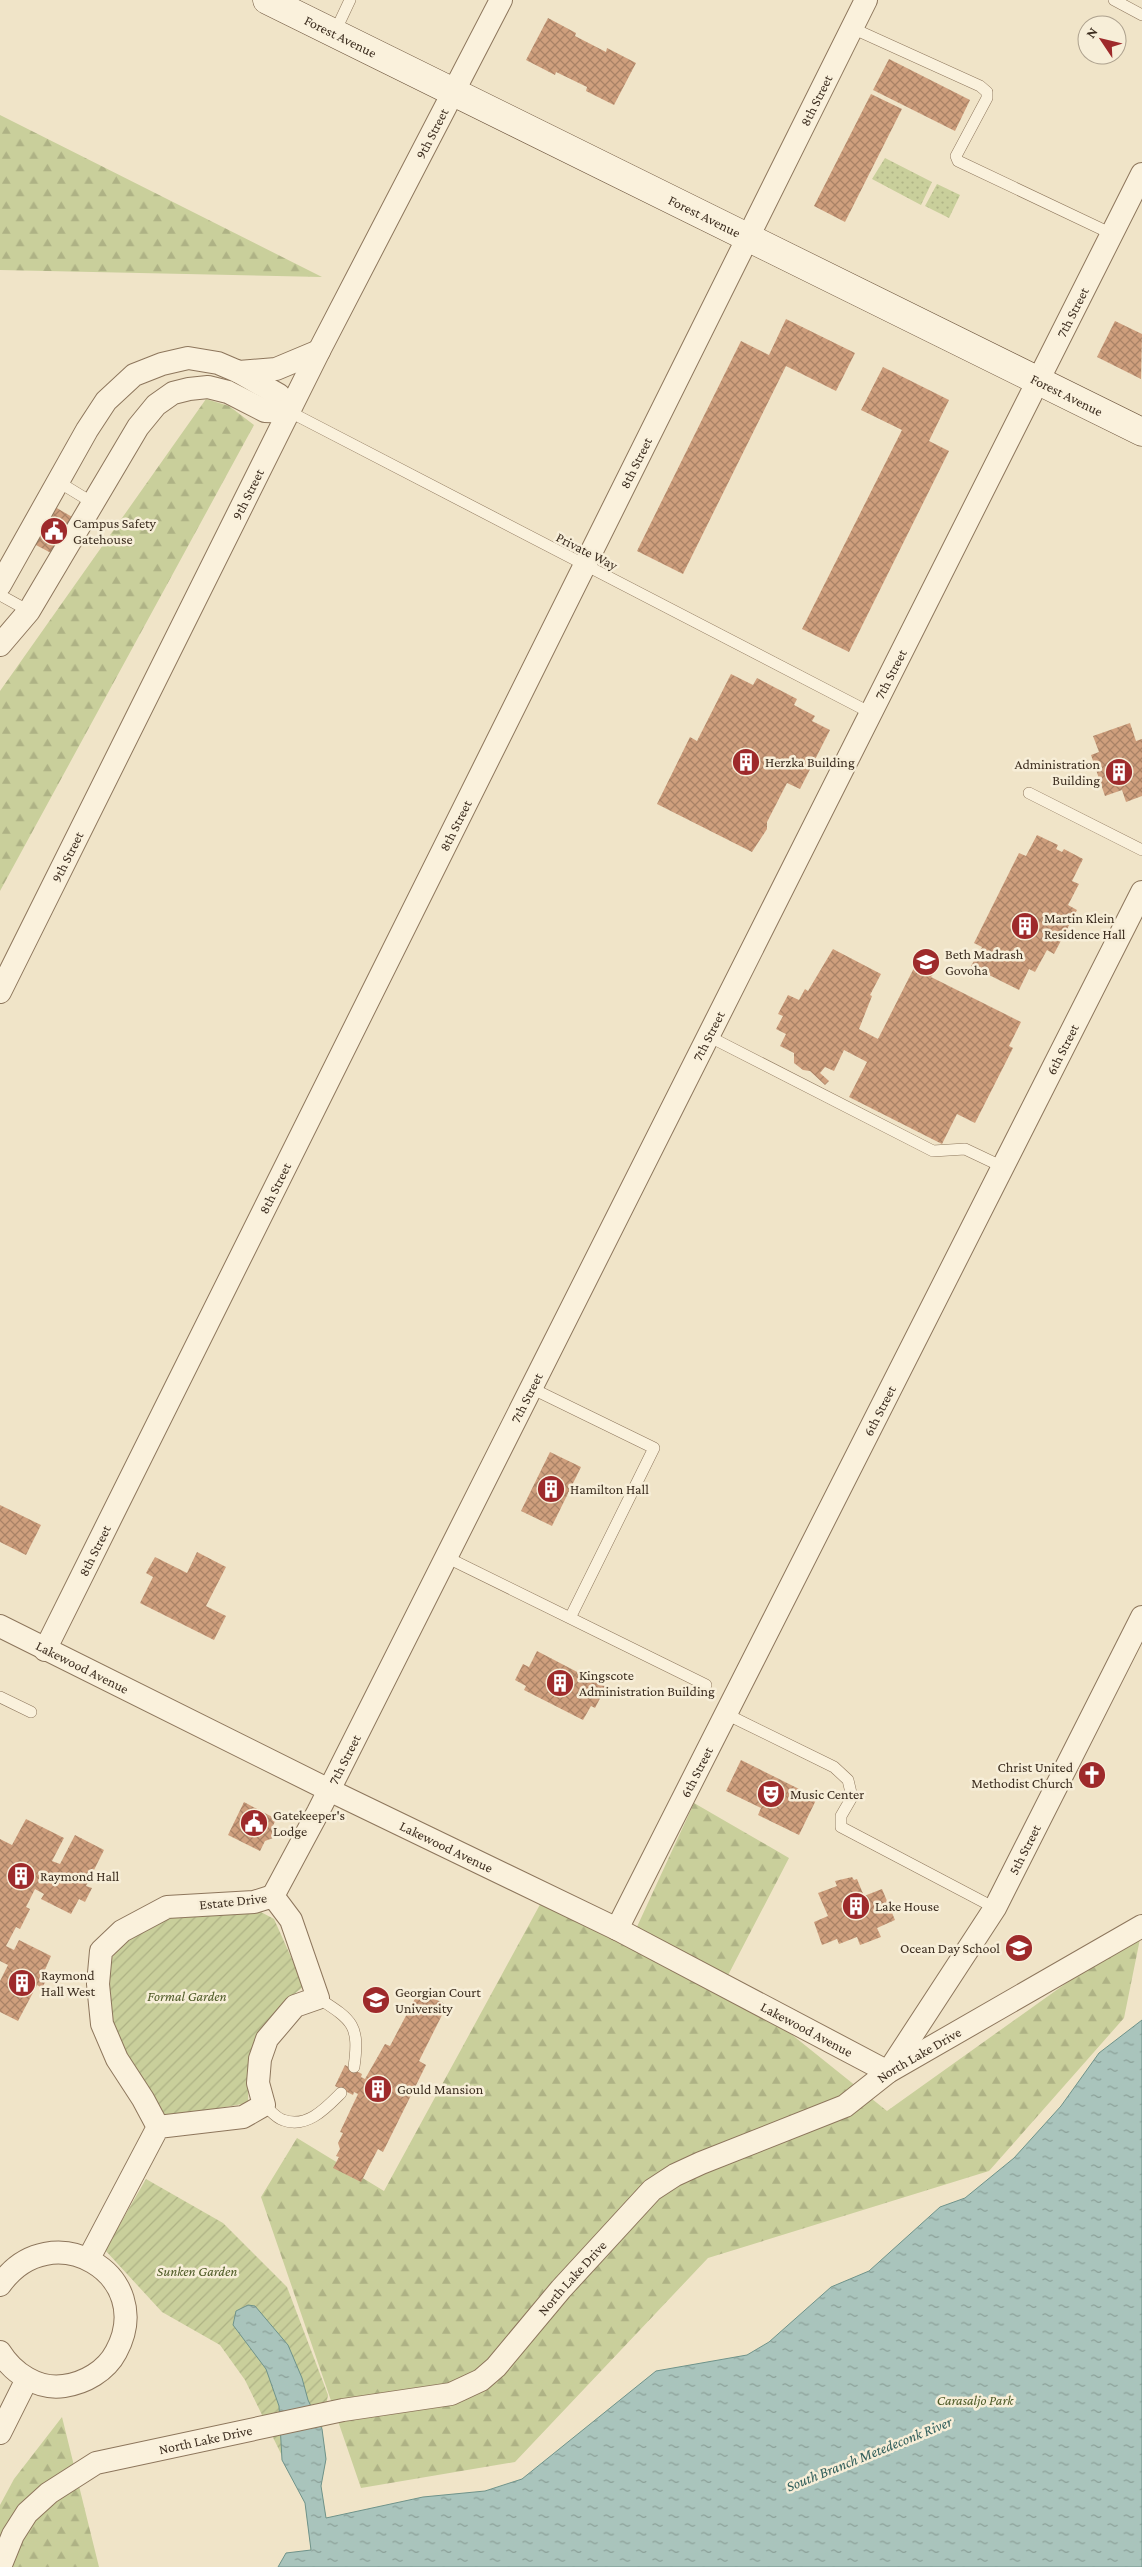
<svg xmlns="http://www.w3.org/2000/svg" width="1142" height="2567" viewBox="0 0 1142 2567" font-family="'Crimson Pro',serif">
	<style>
		.forest { fill: url(#forest-firs) }
		.park { fill: url(#park-dots) }
		.garden { fill: url(#garden-furrows) }
		.water { fill: url(#water-ripples); stroke: #6f938a }
		.building { fill: url(#building-cross-hatch) }
		.lines { fill: none; stroke-linecap: round; stroke-linejoin: round }
		.lane-casing { stroke: #8d765c; stroke-width: 12 }
		.street-casing { stroke: #8d765c; stroke-width: 24 }
		.secondary-casing { stroke: #6f573f; stroke-width: 29 }
		.lane { stroke: #faf1dc; stroke-width: 11 }
		.street { stroke: #faf1dc; stroke-width: 22 }
		.secondary { stroke: #faf1dc; stroke-width: 28 }
		.labels { text-anchor: middle; stroke-width: 5; stroke-linejoin: round; paint-order: stroke }
		.street-label { font-size: 14px; fill: #3d2e20; stroke: #f7eed8 }
		.poi-label { font-size: 14px; fill: #3d2e20; stroke: #f7eed8; text-anchor: start }
		.park-label { font-size: 14px; font-style: italic; fill: #4d5a26; stroke: #f7eed8 }
		.water-label { font-size: 15px; font-style: italic; fill: #2f5d5a; stroke: #f7eed8 }
	</style>
	<defs>
		<pattern id="forest-firs" width="22" height="20" patternUnits="userSpaceOnUse" patternTransform="scale(1.25)"><rect width="22" height="20" fill="#c9cf9b"/><path d="M5 1l3.5 6h-7zM16 11l3.5 6h-7z" fill="#aeb285"/></pattern>
		<pattern id="park-dots" width="8" height="8" patternUnits="userSpaceOnUse" patternTransform="scale(1.25)"><rect width="8" height="8" fill="#c9cf9b"/><path d="M2 2h.1M6 6h.1" fill="none" stroke="#aeb285" stroke-width="1.8" stroke-linecap="round"/></pattern>
		<pattern id="garden-furrows" width="10" height="10" patternUnits="userSpaceOnUse" patternTransform="scale(1.25)"><rect width="10" height="10" fill="#c9cf9b"/><path d="M-1 1l2-2M0 10L10 0M9 11l2-2" fill="none" stroke="#aeb285"/></pattern>
		<pattern id="water-ripples" width="26" height="14" patternUnits="userSpaceOnUse" patternTransform="scale(1.25)"><rect width="26" height="14" fill="#a9c4bc"/><path d="M2 4q2-2 4 0t4 0M15 11q2-2 4 0t4 0" fill="none" stroke="#8ba098"/></pattern>
		<pattern id="building-cross-hatch" width="8" height="8" patternUnits="userSpaceOnUse" patternTransform="scale(1.25)"><rect width="8" height="8" fill="#cf9f7d"/><path d="M0 0l8 8M0 8l8-8" fill="none" stroke="#a98266"/></pattern>
	</defs>
	<rect width="100%" height="100%" fill="#f0e4c8"/>
	<path class="forest" d="M 0,115 L 322,277 L 0,270 Z
		M 206,399 L 229,406 L 254,425 L 0,891 L 0,691 Z
		M 694,1803 L 789,1858 L 725,1981 L 887,2111 L 1142,1929 L 1124,2018 L 989,2171 L 708,2258 L 515,2462 L 361,2488 L 261,2197 L 297,2138 L 384,2191 L 543,1899 L 630,1942 Z
		M 62,2417 L 99,2567 L 0,2567 L 0,2505 L 14,2479 Z"/>
	<path class="park" d="M 885,158 L 932,182 L 921,205 L 872,179 Z
		M 937,184 L 960,195 L 949,218 L 925,206 Z"/>
	<path class="garden" d="M 259,1911 L 274,1919 L 304,1986 C 257,2024 249,2044 248,2103 L 168,2117 L 157,2111 L 112,2036 L 105,1989 L 111,1959 L 127,1937 L 169,1915 Z
		M 146,2179 L 223,2223 L 287,2287 L 328,2395 L 322,2429 L 326,2459 L 321,2486 L 326,2518 L 311,2550 L 305,2503 L 245,2380 L 220,2345 L 162,2312 L 105,2250 Z"/>
	<path class="water" d="M 1142,2020 L 1142,2567 L 278,2567 L 286,2553 L 311,2550 L 305,2503 L 282,2460 L 279,2406 L 266,2369 L 233,2325 L 236,2311 L 248,2305 L 255,2306 L 288,2345 L 302,2378 L 308,2400 L 322,2429 L 326,2459 L 321,2486 L 326,2518 L 423,2497 L 485,2491 L 522,2479 L 656,2371 L 747,2355 L 769,2342 L 831,2287 L 869,2271 L 940,2207 L 965,2198 L 1014,2158 L 1061,2106 L 1099,2053 Z"/>
	<path class="building" d="M 548,18 L 576,33 L 575,36 L 606,52 L 607,48 L 636,63 L 614,105 L 586,91 L 587,87 L 556,72 L 555,75 L 526,60 Z
		M 889,59 L 970,100 L 955,131 L 873,90 Z
		M 871,94 L 902,109 L 845,222 L 814,206 Z
		M 786,319 L 855,353 L 836,391 L 786,366 L 683,574 L 637,551 L 741,341 L 769,355 Z
		M 1115,321 L 1142,334 L 1141,379 L 1097,357 Z
		M 883,367 L 949,400 L 929,441 L 949,451 L 849,652 L 802,629 L 902,430 L 861,410 Z
		M 55,507 L 74,518 L 53,554 L 34,544 Z
		M 731,674 L 753,685 L 757,678 L 797,699 L 794,705 L 815,716 L 812,721 L 830,730 L 800,789 L 787,783 L 767,822 L 767,829 L 752,852 L 657,804 L 690,737 L 697,741 Z
		M 1130,723 L 1136,741 L 1142,739 L 1142,796 L 1126,802 L 1122,790 L 1105,796 L 1091,755 L 1099,752 L 1093,736 Z
		M 1037,835 L 1058,845 L 1056,849 L 1062,852 L 1064,849 L 1083,859 L 1072,881 L 1079,884 L 1068,905 L 1077,910 L 1054,954 L 1047,950 L 1035,972 L 1029,969 L 1019,990 L 971,966 L 982,947 L 974,943 L 1019,853 L 1026,856 Z
		M 833,949 L 881,974 L 870,995 L 872,996 L 859,1029 L 878,1039 L 916,964 L 934,973 L 931,977 L 1021,1022 L 1009,1046 L 1013,1048 L 975,1123 L 957,1114 L 942,1144 L 849,1097 L 867,1062 L 844,1050 L 834,1071 L 825,1067 L 820,1073 L 829,1081 L 825,1085 L 810,1071 L 803,1070 L 794,1063 L 794,1053 L 780,1046 L 786,1034 L 776,1029 L 783,1016 L 778,1014 L 788,995 L 799,1000 L 805,989 L 808,991 Z
		M 550,1452 L 581,1467 L 552,1526 L 521,1511 Z
		M 0,1505 L 41,1525 L 26,1555 L 0,1542 Z
		M 197,1552 L 226,1567 L 206,1606 L 226,1616 L 214,1640 L 140,1603 L 153,1577 L 146,1573 L 155,1557 L 187,1573 Z
		M 537,1651 L 606,1687 L 595,1708 L 591,1706 L 583,1720 L 524,1690 L 526,1686 L 515,1680 L 523,1664 L 529,1667 Z
		M 741,1760 L 817,1798 L 799,1835 L 758,1815 L 761,1808 L 726,1791 Z
		M 244,1802 L 276,1819 L 272,1828 L 273,1838 L 265,1841 L 260,1851 L 228,1835 Z
		M 26,1819 L 64,1838 L 52,1861 L 60,1864 L 75,1835 L 104,1850 L 86,1886 L 92,1888 L 85,1902 L 79,1899 L 71,1914 L 41,1899 L 44,1894 L 35,1889 L 26,1907 L 30,1909 L 20,1929 L 16,1927 L 6,1946 L 14,1950 L 19,1940 L 51,1956 L 44,1972 L 49,1975 L 42,1988 L 37,1985 L 18,2021 L 0,2012 L 0,1981 L 8,1965 L 0,1961 L 0,1839 L 12,1845 Z
		M 852,1877 L 854,1880 L 857,1879 L 864,1896 L 882,1889 L 895,1920 L 877,1928 L 881,1937 L 860,1945 L 857,1937 L 839,1944 L 837,1939 L 822,1945 L 814,1922 L 828,1916 L 818,1893 L 837,1886 L 835,1881 Z
		M 419,1991 L 447,2005 L 419,2061 L 426,2065 L 383,2152 L 378,2149 L 361,2182 L 333,2168 L 339,2157 L 336,2156 L 340,2149 L 338,2143 L 343,2133 L 340,2132 L 358,2094 L 354,2092 L 353,2095 L 335,2086 L 345,2065 L 362,2074 L 361,2077 L 365,2079 L 385,2044 L 390,2046 Z"/>
	<g class="lines">
		<defs>
			<path id="lane" d="M 1114,0 L 1142,15
				M 852,28 L 980,86 L 987,92 L 987,98 L 956,156 L 958,161 L 1112,234
				M 334,34 L 350,0
				M 290,412 L 871,713
				M 57,481 L 93,503
				M 0,595 L 29,611
				M 1029,793 L 1142,850
				M 708,1036 L 933,1151 L 965,1149 L 1003,1167
				M 531,1388 L 654,1448 L 570,1618 L 706,1685
				M 446,1557 L 570,1618
				M 0,1697 L 31,1712
				M 726,1714 L 834,1767 L 848,1780 L 852,1797 L 841,1816 L 841,1827 L 995,1908
				M 318,1998 C 352,2020 360,2024 354,2067
				M 264,2105 C 269,2109 276,2118 283,2120 C 307,2129 326,2108 341,2093"/>
			<g id="street">
				<path d="M 239,372 L 279,395 L 290,412"/>
				<path d="M 0,585 L 87,430 L 106,401 L 134,375 L 162,364 L 188,358 L 218,363 L 239,372 L 276,369 L 319,351"/>
				<path d="M 0,645 L 29,611 L 138,427 L 156,405 L 173,393 L 189,389 L 208,387 L 228,392 L 265,411 L 290,412"/>
				<path id="s1" d="M 0,992 L 319,351 L 501,0"/>
				<path id="s2" d="M 0,1626 L 329,1790 L 617,1929 L 888,2072 L 995,1908 L 1142,1617"/>
				<path id="s3" d="M 45,1650 L 866,0"/>
				<path id="s4" d="M 273,1896 L 318,1812 L 1142,174"/>
				<path id="s5" d="M 617,1929 L 1142,892"/>
				<path d="M 89,2258 L 158,2127 L 243,2117 L 264,2105 L 258,2083 L 260,2059 L 267,2039 L 295,2006 L 318,1998 L 291,1920 L 273,1896 L 254,1902 L 167,1907 L 122,1931 L 101,1951 L 98,1984 L 102,2024 L 117,2059 L 143,2099 L 158,2127"/>
				<path d="M 0,2285 C 51,2212 158,2275 116,2352 C 106,2371 85,2383 64,2386 C 38,2390 13,2373 0,2352"/>
				<path d="M 0,2433 L 27,2379"/>
				<path id="s6" d="M 0,2567 L 13,2535 L 27,2513 L 49,2493 L 96,2463 L 343,2410 L 451,2394 L 481,2380 L 496,2367 L 561,2289 L 652,2190 L 675,2175 L 701,2163 L 845,2106 L 888,2072 L 1142,1926"/>
			</g>
			<g id="secondary">
				<path id="s7" d="M 267,0 L 1142,432"/>
			</g>
		</defs>
		<use href="#lane" class="lane-casing"/>
		<use href="#street" class="street-casing"/>
		<use href="#secondary" class="secondary-casing"/>
		<use href="#lane" class="lane"/>
		<use href="#street" class="street"/>
		<use href="#secondary" class="secondary"/>
	</g>
	<defs>
		<symbol id="civic-disc" viewBox="-11 -11 22 22"><circle r="9.5" fill="#9e2a2b" stroke="#f7eed8"/><path d="M-.6-6.5H3V-4.5H.6V-3L4-1V1h2V6H-6V1h2V-1L-.6-3ZM-1.2 2.5V6h2.4V2.5Z" fill="#fff"/></symbol>
		<symbol id="building-disc" viewBox="-11 -11 22 22"><circle r="9.5" fill="#9e2a2b" stroke="#f7eed8"/><path d="M-4-6H4V6H1V3H-1V6H-4ZM-2.5-4.3h1.7v1.8h-1.7ZM.8-4.3h1.7v1.8H.8ZM-2.5-1h1.7V.8h-1.7ZM.8-1h1.7V.8H.8Z" fill="#fff"/></symbol>
		<symbol id="university-disc" viewBox="-11 -11 22 22"><circle r="9.5" fill="#9e2a2b" stroke="#f7eed8"/><path d="M0-5L7-2L0 1L-7-2ZM-4 1L0 2.5L4 1V4Q0 6-4 4Z" fill="#fff"/></symbol>
		<symbol id="church-disc" viewBox="-11 -11 22 22"><circle r="9.5" fill="#9e2a2b" stroke="#f7eed8"/><path d="M-1.2-6h2.4v3.5h3.3v2.4h-3.3V6h-2.4V-.1h-3.3v-2.4h3.3Z" fill="#fff"/></symbol>
		<symbol id="theatre-disc" viewBox="-11 -11 22 22"><circle r="9.5" fill="#9e2a2b" stroke="#f7eed8"/><path d="M-5-5.5Q0-4 5-5.5V0Q5 5 0 6Q-5 5-5 0ZM-3.3-2.5H-1v1.5H-3.3ZM1-2.5H3.3v1.5H1ZM-2.8 1Q0 5.5 2.8 1Z" fill="#fff"/></symbol>
		<symbol id="school-disc" viewBox="-11 -11 22 22"><circle r="9.5" fill="#9e2a2b" stroke="#f7eed8"/><path d="M0-5L7-2L0 1L-7-2ZM-4 1L0 2.5L4 1V4Q0 6-4 4Z" fill="#fff"/></symbol>
	</defs>
	<g fill-rule="evenodd">
		<use href="#civic-disc" x="38" y="515" width="32" height="32"/>
		<use href="#building-disc" x="730" y="746" width="32" height="32"/>
		<use href="#building-disc" x="1103" y="756" width="32" height="32"/>
		<use href="#building-disc" x="1009" y="910" width="32" height="32"/>
		<use href="#university-disc" x="910" y="946" width="32" height="32"/>
		<use href="#building-disc" x="535" y="1473" width="32" height="32"/>
		<use href="#building-disc" x="544" y="1667" width="32" height="32"/>
		<use href="#church-disc" x="1076" y="1759" width="32" height="32"/>
		<use href="#theatre-disc" x="755" y="1778" width="32" height="32"/>
		<use href="#civic-disc" x="238" y="1807" width="32" height="32"/>
		<use href="#building-disc" x="5" y="1860" width="32" height="32"/>
		<use href="#building-disc" x="840" y="1890" width="32" height="32"/>
		<use href="#school-disc" x="1003" y="1932" width="32" height="32"/>
		<use href="#building-disc" x="6" y="1967" width="32" height="32"/>
		<use href="#university-disc" x="360" y="1984" width="32" height="32"/>
		<use href="#building-disc" x="362" y="2073" width="32" height="32"/>
	</g>
	<g class="labels">
		<g class="street-label">
			<text dy="5" stroke="none"><textPath href="#s7" startOffset="82">Forest Avenue</textPath></text>
			<text dy="5" stroke="none"><textPath href="#s3" startOffset="1731">8th Street</textPath></text>
			<text dy="5" stroke="none"><textPath href="#s1" startOffset="961">9th Street</textPath></text>
			<text dy="5" stroke="none"><textPath href="#s7" startOffset="488">Forest Avenue</textPath></text>
			<text dy="5" stroke="none"><textPath href="#s4" startOffset="1774">7th Street</textPath></text>
			<text dy="5" stroke="none"><textPath href="#s7" startOffset="892">Forest Avenue</textPath></text>
			<text dy="5" stroke="none"><textPath href="#s3" startOffset="1326">8th Street</textPath></text>
			<text dy="5" stroke="none"><textPath href="#s1" startOffset="556">9th Street</textPath></text>
			<text transform="translate(587 551) rotate(27)" y="5">Private Way</text>
			<text dy="5" stroke="none"><textPath href="#s4" startOffset="1369">7th Street</textPath></text>
			<text dy="5" stroke="none"><textPath href="#s3" startOffset="921">8th Street</textPath></text>
			<text dy="5" stroke="none"><textPath href="#s1" startOffset="151">9th Street</textPath></text>
			<text dy="5" stroke="none"><textPath href="#s4" startOffset="964">7th Street</textPath></text>
			<text dy="5" stroke="none"><textPath href="#s5" startOffset="986">6th Street</textPath></text>
			<text dy="5" stroke="none"><textPath href="#s3" startOffset="516">8th Street</textPath></text>
			<text dy="5" stroke="none"><textPath href="#s4" startOffset="559">7th Street</textPath></text>
			<text dy="5" stroke="none"><textPath href="#s5" startOffset="581">6th Street</textPath></text>
			<text dy="5" stroke="none"><textPath href="#s3" startOffset="111">8th Street</textPath></text>
			<text dy="5" stroke="none"><textPath href="#s2" startOffset="92">Lakewood Avenue</textPath></text>
			<text dy="5" stroke="none"><textPath href="#s4" startOffset="154">7th Street</textPath></text>
			<text dy="5" stroke="none"><textPath href="#s5" startOffset="176">6th Street</textPath></text>
			<text dy="5" stroke="none"><textPath href="#s2" startOffset="498">Lakewood Avenue</textPath></text>
			<text dy="5" stroke="none"><textPath href="#s2" startOffset="1255">5th Street</textPath></text>
			<text transform="translate(233 1901) rotate(-6)" y="5">Estate Drive</text>
			<text dy="5" stroke="none"><textPath href="#s2" startOffset="902">Lakewood Avenue</textPath></text>
			<text dy="5" stroke="none"><textPath href="#s6" startOffset="1098">North Lake Drive</textPath></text>
			<text dy="5" stroke="none"><textPath href="#s6" startOffset="678">North Lake Drive</textPath></text>
			<text dy="5" stroke="none"><textPath href="#s6" startOffset="258">North Lake Drive</textPath></text>
		</g>
		<g class="poi-label">
			<text x="73" y="528">Campus Safety<tspan x="73" dy="16">Gatehouse</tspan></text>
			<text x="765" y="767">Herzka Building</text>
			<text x="1100" y="769" text-anchor="end">Administration<tspan x="1100" dy="16">Building</tspan></text>
			<text x="1044" y="923">Martin Klein<tspan x="1044" dy="16">Residence Hall</tspan></text>
			<text x="945" y="959">Beth Madrash<tspan x="945" dy="16">Govoha</tspan></text>
			<text x="570" y="1494">Hamilton Hall</text>
			<text x="579" y="1680">Kingscote<tspan x="579" dy="16">Administration Building</tspan></text>
			<text x="1073" y="1772" text-anchor="end">Christ United<tspan x="1073" dy="16">Methodist Church</tspan></text>
			<text x="790" y="1799">Music Center</text>
			<text x="273" y="1820">Gatekeeper's<tspan x="273" dy="16">Lodge</tspan></text>
			<text x="40" y="1881">Raymond Hall</text>
			<text x="875" y="1911">Lake House</text>
			<text x="1000" y="1953" text-anchor="end">Ocean Day School</text>
			<text x="41" y="1980">Raymond<tspan x="41" dy="16">Hall West</tspan></text>
			<text x="395" y="1997">Georgian Court<tspan x="395" dy="16">University</tspan></text>
			<text x="397" y="2094">Gould Mansion</text>
		</g>
		<g class="park-label">
			<text x="187" y="2001">Formal Garden</text>
			<text x="197" y="2276">Sunken Garden</text>
			<text x="975" y="2405">Carasaljo Park</text>
		</g>
		<g class="water-label">
			<text transform="translate(869 2454) rotate(-22)" y="5">South Branch Metedeconk River</text>
		</g>
	</g>
	<g transform="translate(1102 40) rotate(305)"><circle r="24" fill="#f7eed8" stroke="#ada18e"/>
	<path d="M0-4L9 19L0 12L-9 19Z" fill="#9e2a2b"/>
	<text y="-8" font-size="14" font-weight="bold" text-anchor="middle" fill="#3d2e20">N</text>
	</g>
</svg>
